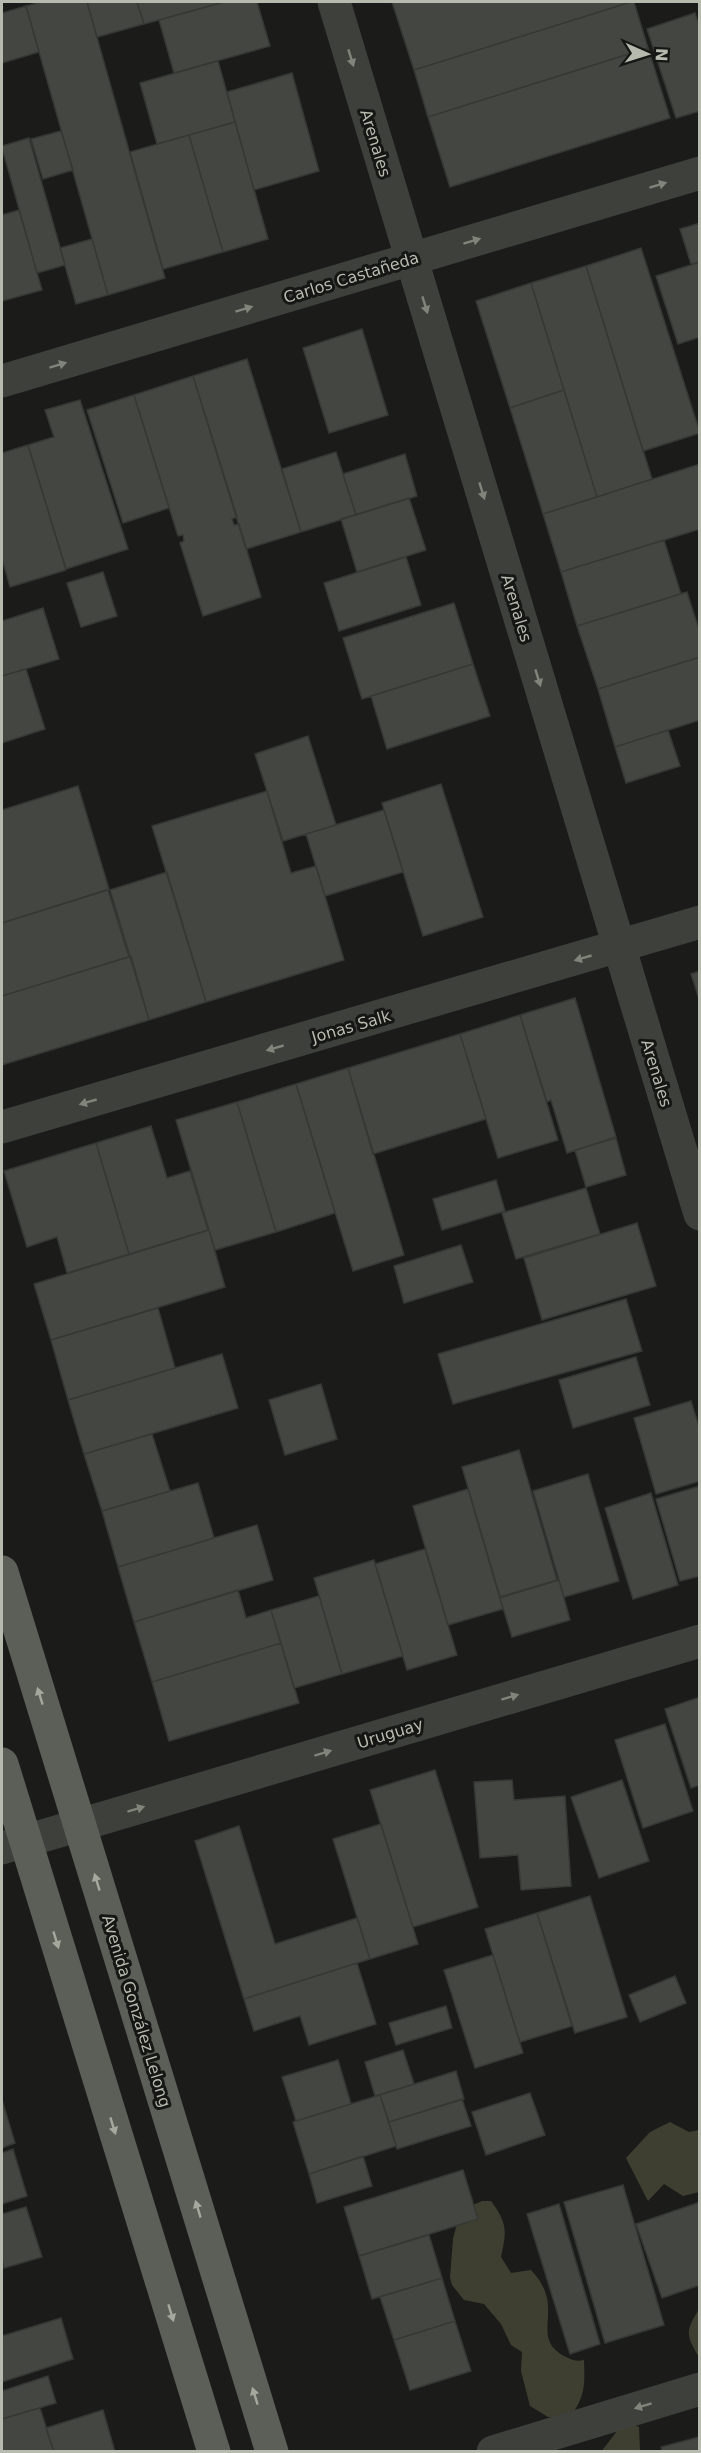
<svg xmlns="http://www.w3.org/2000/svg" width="701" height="2453" viewBox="0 0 701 2453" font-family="'DejaVu Sans',sans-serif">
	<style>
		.water { fill: #3f3f31 }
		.building { fill: #444642; stroke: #363834; stroke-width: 1.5 }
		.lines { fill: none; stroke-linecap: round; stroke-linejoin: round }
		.minor { stroke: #3e413b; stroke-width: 33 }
		.major { stroke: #5c5f58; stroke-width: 33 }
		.oneway { fill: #81847a }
		.oneway2 { fill: #a5a89d }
		.labels { text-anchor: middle; stroke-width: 6; stroke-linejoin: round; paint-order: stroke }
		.street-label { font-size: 16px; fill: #b7baae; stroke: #161715 }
	</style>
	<rect width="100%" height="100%" fill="#1b1c1a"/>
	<path class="water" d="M 670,2122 L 689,2132 L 699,2130 L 699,2192 L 683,2196 L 664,2184 L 648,2201 L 626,2158 L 650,2132 Z
		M 482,2201 L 491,2201 C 507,2223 507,2230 501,2257 L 511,2273 L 531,2270 C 539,2279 544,2286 547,2298 C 552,2322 537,2343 566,2357 C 573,2360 576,2362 584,2360 C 585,2385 585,2398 569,2418 L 548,2417 L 530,2406 L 521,2371 L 522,2352 L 511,2345 L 501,2324 L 484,2304 L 464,2300 L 452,2285 L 450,2277 L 453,2239 L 456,2227 L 471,2206 Z
		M 699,2309 L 700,2357 L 699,2357 C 685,2334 686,2331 699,2309 Z
		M 630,2423 L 639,2427 L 640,2451 L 601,2452 L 617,2431 Z"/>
	<path class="building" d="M 41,2 L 87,2 L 165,278 L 108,295 L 26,6 Z
		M 87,2 L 137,2 L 144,24 L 97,37 Z
		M 137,2 L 224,2 L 144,24 Z
		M 224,2 L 257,2 L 270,46 L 174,73 L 159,20 Z
		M 392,2 L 631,2 L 414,70 Z
		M 631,2 L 634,2 L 648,48 L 428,117 L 414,70 Z
		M 26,6 L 39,52 L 2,63 L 2,13 Z
		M 695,13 L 700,28 L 700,111 L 676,118 L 647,29 Z
		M 648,48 L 670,118 L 450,187 L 428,117 Z
		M 218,61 L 235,122 L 157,144 L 140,83 Z
		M 292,73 L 319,171 L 254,190 L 227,92 Z
		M 235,122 L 268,239 L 223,252 L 189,135 Z
		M 61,131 L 73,170 L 43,179 L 31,139 Z
		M 189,135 L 223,252 L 163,269 L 130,152 Z
		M 29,138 L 65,265 L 37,273 L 2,148 L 2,146 Z
		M 19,210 L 42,290 L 2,301 L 2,215 Z
		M 700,223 L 700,262 L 691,264 L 680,229 Z
		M 92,239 L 108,295 L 76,304 L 60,248 Z
		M 641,248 L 700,433 L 643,451 L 586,266 Z
		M 700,262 L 700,337 L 678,344 L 656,276 Z
		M 586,266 L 652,479 L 597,497 L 531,283 Z
		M 531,283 L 564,390 L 510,408 L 476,301 Z
		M 362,329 L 388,415 L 329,433 L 303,348 Z
		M 247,359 L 301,532 L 246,549 L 193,376 Z
		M 193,376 L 237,517 L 232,519 L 234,525 L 239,524 L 261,597 L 203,616 L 180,543 L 184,541 L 183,535 L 178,536 L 134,395 Z
		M 564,390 L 597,497 L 543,514 L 510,408 Z
		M 134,395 L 169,508 L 123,523 L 87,410 Z
		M 80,400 L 128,549 L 66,569 L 28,445 L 54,437 L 45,410 Z
		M 28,445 L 66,570 L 10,587 L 2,559 L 2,453 Z
		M 336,452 L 356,515 L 301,532 L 282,469 Z
		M 405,454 L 417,496 L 356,515 L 343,474 Z
		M 700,464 L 700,529 L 561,572 L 543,514 Z
		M 409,498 L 426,550 L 357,572 L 341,519 Z
		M 664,540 L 681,594 L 577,626 L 561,572 Z
		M 406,557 L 421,605 L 339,631 L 324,583 Z
		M 103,572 L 117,616 L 81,627 L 67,583 Z
		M 687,592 L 700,633 L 700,657 L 598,689 L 577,626 Z
		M 454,603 L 473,664 L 362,699 L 343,638 Z
		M 43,608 L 59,659 L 2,676 L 2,621 Z
		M 700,657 L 700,720 L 615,747 L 598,689 Z
		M 473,664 L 490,716 L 387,749 L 371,696 Z
		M 26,669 L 45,729 L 2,743 L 2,676 Z
		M 668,730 L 680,766 L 626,783 L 615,747 Z
		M 308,736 L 336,825 L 283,841 L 255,754 Z
		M 441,784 L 483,917 L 423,936 L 382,803 Z
		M 78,786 L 109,889 L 2,923 L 2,810 Z
		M 267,791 L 291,873 L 316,866 L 344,960 L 206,1002 L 152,826 Z
		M 384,810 L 403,872 L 325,896 L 306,834 Z
		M 167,872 L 206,1002 L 149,1020 L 110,890 Z
		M 108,890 L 129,957 L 2,996 L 2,923 Z
		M 131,956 L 149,1020 L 2,1065 L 2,996 Z
		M 700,971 L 700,1002 L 691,974 Z
		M 575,998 L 616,1137 L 567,1153 L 551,1100 L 547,1102 L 520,1015 Z
		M 520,1015 L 558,1140 L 498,1158 L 460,1034 Z
		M 460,1034 L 486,1119 L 373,1154 L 348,1068 Z
		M 348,1068 L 404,1255 L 353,1271 L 296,1084 Z
		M 296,1084 L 335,1213 L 276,1232 L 237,1102 Z
		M 237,1102 L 276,1232 L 215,1250 L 176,1120 Z
		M 151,1126 L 167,1178 L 190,1171 L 208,1230 L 129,1254 L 96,1143 Z
		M 616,1138 L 626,1175 L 586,1187 L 575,1150 Z
		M 96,1143 L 129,1254 L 67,1273 L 57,1237 L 27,1247 L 4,1171 Z
		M 496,1180 L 505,1211 L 442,1230 L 433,1199 Z
		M 586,1188 L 600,1234 L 516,1259 L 502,1213 Z
		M 637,1223 L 656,1286 L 542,1320 L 524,1258 Z
		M 209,1230 L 225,1287 L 51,1340 L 34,1284 Z
		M 461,1245 L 473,1282 L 404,1303 L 394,1266 Z
		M 626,1299 L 642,1351 L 453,1404 L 438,1354 Z
		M 158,1308 L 175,1368 L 68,1400 L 51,1340 Z
		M 222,1354 L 238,1408 L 84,1454 L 68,1400 Z
		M 636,1357 L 650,1405 L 573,1428 L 559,1380 Z
		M 321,1384 L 337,1439 L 285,1455 L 269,1400 Z
		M 691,1401 L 700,1430 L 700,1481 L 656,1494 L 634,1418 Z
		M 152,1434 L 170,1491 L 102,1511 L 84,1454 Z
		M 519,1450 L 557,1580 L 500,1597 L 462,1467 Z
		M 588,1474 L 619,1581 L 564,1597 L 533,1491 Z
		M 198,1483 L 214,1538 L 118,1567 L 102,1511 Z
		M 700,1486 L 700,1576 L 680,1581 L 656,1499 Z
		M 468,1489 L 503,1609 L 448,1625 L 413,1506 Z
		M 651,1493 L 678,1585 L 633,1599 L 605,1508 Z
		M 257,1525 L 273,1580 L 134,1622 L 118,1567 Z
		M 425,1549 L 457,1655 L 407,1670 L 375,1564 Z
		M 374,1560 L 403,1656 L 342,1674 L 314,1578 Z
		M 559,1580 L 570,1620 L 512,1637 L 500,1598 Z
		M 238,1590 L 246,1618 L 271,1610 L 281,1643 L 152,1682 L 134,1622 Z
		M 319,1596 L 342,1674 L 294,1688 L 271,1610 Z
		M 281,1643 L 299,1703 L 169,1741 L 152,1682 Z
		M 700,1697 L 700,1785 L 691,1788 L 665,1709 Z
		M 665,1724 L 693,1811 L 643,1828 L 615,1740 Z
		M 435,1770 L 478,1907 L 413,1927 L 370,1790 Z
		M 512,1780 L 514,1800 L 565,1796 L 571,1886 L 521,1890 L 518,1855 L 480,1858 L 474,1782 Z
		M 622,1780 L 649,1861 L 599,1878 L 571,1797 Z
		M 381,1824 L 418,1944 L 370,1959 L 333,1839 Z
		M 239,1826 L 275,1944 L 357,1918 L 370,1959 L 244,1999 L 195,1841 Z
		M 590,1896 L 627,2017 L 575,2033 L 537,1913 Z
		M 537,1913 L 572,2026 L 520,2042 L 485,1929 Z
		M 493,1955 L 523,2053 L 475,2068 L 444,1970 Z
		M 357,1963 L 376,2024 L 309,2045 L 300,2016 L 254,2031 L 244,1999 Z
		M 675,1976 L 686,2003 L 640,2022 L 629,1995 Z
		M 446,2006 L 452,2028 L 396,2045 L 389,2023 Z
		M 403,2050 L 414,2084 L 375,2096 L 365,2062 Z
		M 338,2060 L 351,2104 L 296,2121 L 282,2077 Z
		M 456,2071 L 464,2099 L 389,2122 L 380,2095 Z
		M 530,2093 L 545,2135 L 486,2155 L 472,2112 Z
		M 380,2095 L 396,2146 L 309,2174 L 293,2122 Z
		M 462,2099 L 471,2126 L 397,2149 L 389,2122 Z
		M 2,2100 L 15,2143 L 2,2148 Z
		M 13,2149 L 27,2196 L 2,2204 L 2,2153 Z
		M 363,2156 L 372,2186 L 317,2203 L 309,2174 Z
		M 463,2170 L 478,2219 L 359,2256 L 344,2207 Z
		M 623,2185 L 664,2325 L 605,2343 L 564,2202 Z
		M 700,2202 L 700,2285 L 662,2298 L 636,2224 Z
		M 559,2204 L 600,2344 L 570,2354 L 527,2214 Z
		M 26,2207 L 42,2257 L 4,2268 L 2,2258 L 2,2214 Z
		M 429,2235 L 442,2278 L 372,2299 L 359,2256 Z
		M 442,2278 L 455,2321 L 394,2340 L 380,2297 Z
		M 61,2318 L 73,2359 L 2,2382 L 2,2336 Z
		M 455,2321 L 471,2371 L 410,2390 L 394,2340 Z
		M 48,2376 L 56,2403 L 2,2419 L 2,2391 Z
		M 40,2408 L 54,2452 L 2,2452 L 2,2419 Z
		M 103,2410 L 115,2452 L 54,2452 L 46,2428 Z
		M 699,2437 L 700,2452 L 662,2452 L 661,2447 Z"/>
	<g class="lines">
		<path class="minor" d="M 334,2 L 700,1214
			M 2,381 L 700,173
			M 2,1127 L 700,922
			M 2,1848 L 700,1641
			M 493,2452 L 700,2389"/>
		<path class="major" d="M 2,1572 L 272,2452
			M 2,1764 L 214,2452"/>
	</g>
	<defs><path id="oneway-solid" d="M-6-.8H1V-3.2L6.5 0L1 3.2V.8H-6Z" transform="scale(1.5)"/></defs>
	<g class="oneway">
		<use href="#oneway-solid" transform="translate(351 58) rotate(73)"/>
		<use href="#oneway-solid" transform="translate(658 185) rotate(-17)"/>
		<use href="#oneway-solid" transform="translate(472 241) rotate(-17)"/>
		<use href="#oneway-solid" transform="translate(425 305) rotate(73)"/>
		<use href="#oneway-solid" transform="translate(244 309) rotate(-17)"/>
		<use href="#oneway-solid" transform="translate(58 365) rotate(-17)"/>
		<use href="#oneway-solid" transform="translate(482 491) rotate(73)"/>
		<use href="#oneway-solid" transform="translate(538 678) rotate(73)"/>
		<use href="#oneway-solid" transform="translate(583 958) rotate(164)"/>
		<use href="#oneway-solid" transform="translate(275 1048) rotate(164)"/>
		<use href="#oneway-solid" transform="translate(88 1102) rotate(164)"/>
		<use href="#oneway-solid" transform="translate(510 1697) rotate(-17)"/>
		<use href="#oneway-solid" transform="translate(323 1753) rotate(-17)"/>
		<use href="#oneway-solid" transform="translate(136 1809) rotate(-17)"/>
		<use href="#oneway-solid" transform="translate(643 2406) rotate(163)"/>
	</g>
	<g class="oneway2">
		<use href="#oneway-solid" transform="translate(40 1696) rotate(-107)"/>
		<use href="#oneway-solid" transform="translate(97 1882) rotate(-107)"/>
		<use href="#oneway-solid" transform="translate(56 1940) rotate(73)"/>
		<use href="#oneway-solid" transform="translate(113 2126) rotate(73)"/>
		<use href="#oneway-solid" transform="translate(198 2209) rotate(-107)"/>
		<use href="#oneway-solid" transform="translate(171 2313) rotate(73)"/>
		<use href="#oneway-solid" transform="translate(255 2396) rotate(-107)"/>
	</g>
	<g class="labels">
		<g class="street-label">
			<text transform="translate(376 143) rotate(73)" y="6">Arenales</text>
			<text transform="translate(351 277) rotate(-17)" y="6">Carlos Castañeda</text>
			<text transform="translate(517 608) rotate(73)" y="6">Arenales</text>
			<text transform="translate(351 1026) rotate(-16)" y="6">Jonas Salk</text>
			<text transform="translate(657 1073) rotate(73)" y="6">Arenales</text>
			<text transform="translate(390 1733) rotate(-17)" y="6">Uruguay</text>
			<text transform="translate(137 2011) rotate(73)" y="6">Avenida González Lelong</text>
		</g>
	</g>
	<rect width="701" height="2453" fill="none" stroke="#b7baae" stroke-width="6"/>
	<g transform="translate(647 54) rotate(93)" stroke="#161715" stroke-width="4.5" paint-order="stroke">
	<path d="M0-4.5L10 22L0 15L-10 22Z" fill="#b7baae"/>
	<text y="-9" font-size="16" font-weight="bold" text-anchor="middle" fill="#b7baae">N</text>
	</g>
</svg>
